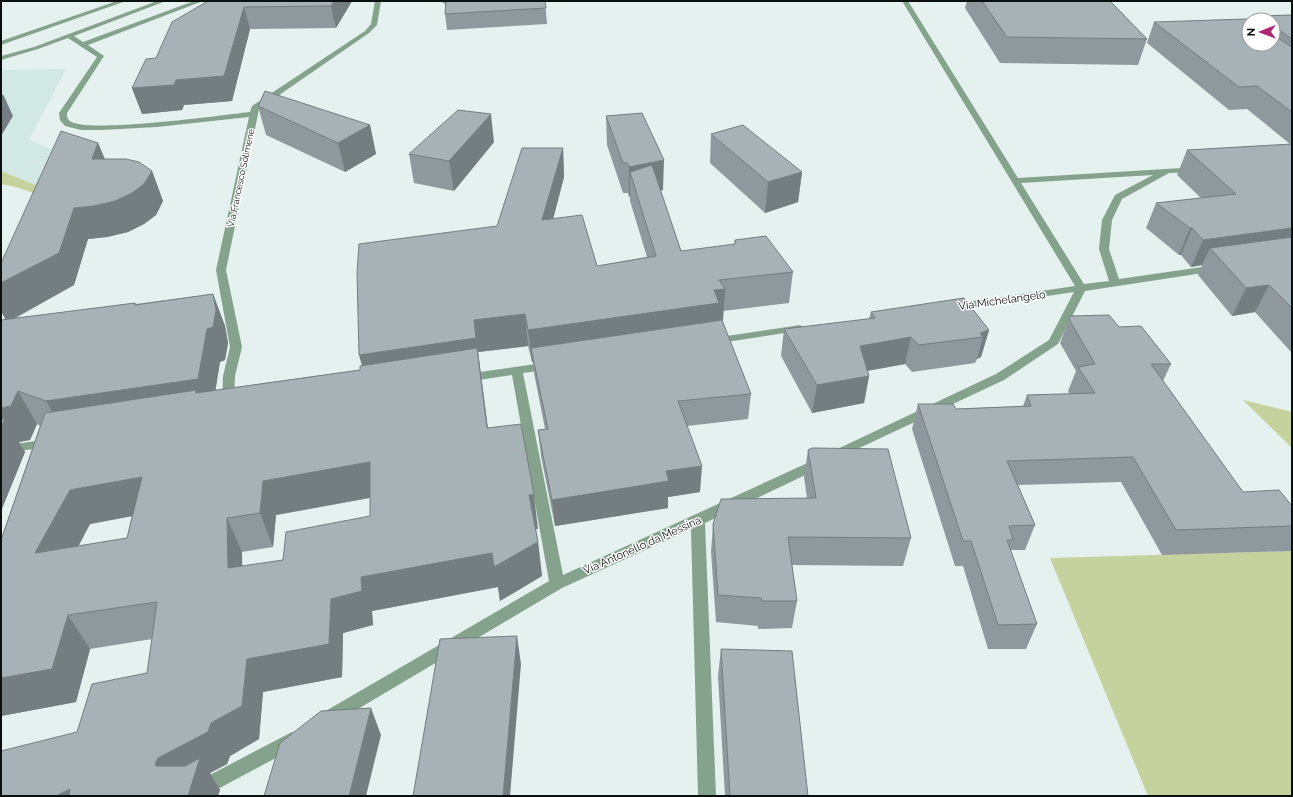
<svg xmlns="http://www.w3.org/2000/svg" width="1293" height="797" viewBox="0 0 1293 797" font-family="Raleway,sans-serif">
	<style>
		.built { fill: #d1e8e4 }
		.green { fill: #c6d29d }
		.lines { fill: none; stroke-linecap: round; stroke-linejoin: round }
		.minor { fill: #85a38c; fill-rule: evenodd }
		.wall { fill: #8f999d; fill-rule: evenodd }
		.shaded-wall { fill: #747d7f }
		.building { fill: #a6b2b6; stroke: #747d7f; fill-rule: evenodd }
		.labels { text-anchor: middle; stroke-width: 3; stroke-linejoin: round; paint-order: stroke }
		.far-street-label { font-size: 9px; fill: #0b0f0e; stroke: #fff }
		.street-label { font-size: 11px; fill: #0b0f0e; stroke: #fff }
	</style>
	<rect width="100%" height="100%" fill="#e4f1ef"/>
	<path class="built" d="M 66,69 L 29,140 L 52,149 L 38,186 L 1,171 L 1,70 Z"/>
	<path class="green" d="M 1,171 L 38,186 L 34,193 L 16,187 L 1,184 Z
		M 1243,400 L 1292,412 L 1292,448 Z
		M 1292,551 L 1292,796 L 1148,796 L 1050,558 Z"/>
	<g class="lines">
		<path class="minor" d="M 117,1 L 126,1 L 1,45 L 1,41 Z
			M 157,1 L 166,1 L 74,36 L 83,42 L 194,1 L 203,1 L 88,45 L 104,56 L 67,113 C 67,116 67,119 70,121 C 86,134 223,115 250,112 L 252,106 L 365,31 L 371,24 L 375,1 L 381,1 L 377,25 L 369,33 L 259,109 L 226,270 L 242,347 L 235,376 L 234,404 L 232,407 L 224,407 L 222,404 L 223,376 L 230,347 L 216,270 L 249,117 L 157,127 L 102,130 L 81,130 L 65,126 L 60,120 L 59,113 L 97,57 L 68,38 L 38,49 L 1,60 L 1,56 L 34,47 Z
			M 902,1 L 908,1 L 1018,178 L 1198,167 L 1199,169 L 1198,171 L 1195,172 L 1169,173 L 1122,199 L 1112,220 L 1109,249 L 1119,279 L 1216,265 L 1221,268 L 1216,271 L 1085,291 L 1058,344 L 1004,380 L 836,459 L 831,458 L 830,455 L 831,452 L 996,374 L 1049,340 L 1074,292 L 953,310 L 948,307 L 953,304 L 1075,286 ZM 1153,175 L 1115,195 L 1102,220 L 1099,249 L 1109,281 L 1084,284 L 1021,183 Z
			M 800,325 L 805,328 L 804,330 L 713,344 L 709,343 L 707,341 L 709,339 L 713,338 Z
			M 549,362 L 553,363 L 555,366 L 553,369 L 523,373 L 563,575 L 814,460 L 819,458 L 824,460 L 825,463 L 824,466 L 705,523 L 716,796 L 698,796 L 691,529 L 562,588 L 336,722 L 330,725 L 324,722 L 322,717 L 324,712 L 549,581 L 512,375 L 466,382 L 462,381 L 460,378 L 462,375 L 466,374 Z
			M 49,439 L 53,440 L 55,443 L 53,446 L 1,454 L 1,446 Z
			M 292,732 L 298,734 L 301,740 L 298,746 L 205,796 L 178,796 L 181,790 Z"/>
	</g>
	<path class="wall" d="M 208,1 L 352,1 L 336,28 L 250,29 L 232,101 L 184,105 L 182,110 L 142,114 L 132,88 L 156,58 Z
		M 440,1 L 545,1 L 547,24 L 447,30 L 445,14 L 445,4 Z
		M 967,1 L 1110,1 L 1147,39 L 1138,65 L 1000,63 L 965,8 Z
		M 1292,15 L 1292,352 L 1291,352 L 1255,312 L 1232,316 L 1198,275 L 1202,265 L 1191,267 L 1181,255 L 1179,255 L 1146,228 L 1156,203 L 1201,198 L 1177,175 L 1187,150 L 1290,144 L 1247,109 L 1229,110 L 1147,43 L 1154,22 L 1273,44 L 1273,20 L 1255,20 L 1257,16 Z
		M 258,106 L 370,125 L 376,154 L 345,172 L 266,135 Z
		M 606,116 L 663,190 L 660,191 L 681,251 L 734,245 L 735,240 L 793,272 L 789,303 L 723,311 L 722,321 L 751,394 L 748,419 L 687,426 L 700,492 L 668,497 L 668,508 L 555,526 L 541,456 L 538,430 L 545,429 L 534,373 L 533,362 L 532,362 L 528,346 L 478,352 L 488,428 L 538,529 L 536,529 L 538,542 L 542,576 L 500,601 L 498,587 L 372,611 L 373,625 L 343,633 L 342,677 L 263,692 L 259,739 L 230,756 L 227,764 L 210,773 L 220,790 L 77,732 L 147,673 L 152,639 L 90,649 L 76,702 L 1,716 L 1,540 L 40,426 L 37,424 L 30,440 L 19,442 L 25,452 L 1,511 L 1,320 L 6,320 L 1,311 L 1,263 L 98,143 L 105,159 L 152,171 L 163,201 L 156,215 L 144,224 L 128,232 L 107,237 L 88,239 L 74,285 L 14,319 L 135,303 L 136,304 L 213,294 L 225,326 L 228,343 L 225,360 L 220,362 L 215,390 L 360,370 L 362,366 L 497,226 L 563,148 L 564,177 L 553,219 L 597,266 L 647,257 L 630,201 L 630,196 L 629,197 L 628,193 L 623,193 L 607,145 ZM 370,498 L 370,516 L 283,560 L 242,566 L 242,552 L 273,547 L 276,515 ZM 132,516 L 127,538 L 78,546 L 90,524 Z
		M 711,134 L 802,172 L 798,202 L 765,213 L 710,163 Z
		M 494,142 L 454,191 L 414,183 L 409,154 Z
		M 871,312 L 989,330 L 981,357 L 977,359 L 975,363 L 912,372 L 905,364 L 867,371 L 869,376 L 864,403 L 812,413 L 781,356 L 784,329 L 869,319 Z
		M 1069,319 L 1119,327 L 1171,364 L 1163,381 L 1243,492 L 1292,506 L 1292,549 L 1291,551 L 1162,555 L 1121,482 L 1018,485 L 1035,525 L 1025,550 L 1010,550 L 1037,624 L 1026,649 L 988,649 L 963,566 L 955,566 L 912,429 L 918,404 L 956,409 L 1023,406 L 1027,395 L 1070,394 L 1068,391 L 1076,371 L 1060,343 Z
		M 808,450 L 911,538 L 903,566 L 792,565 L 797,601 L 792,628 L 758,629 L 758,626 L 716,622 L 711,552 L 713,524 L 807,498 L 804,477 Z
		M 721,649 L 808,796 L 725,796 L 718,676 Z"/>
	<path class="shaded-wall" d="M 334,1 L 352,1 L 336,28 L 331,6 Z
		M 244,7 L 250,29 L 232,101 L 184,105 L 182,110 L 142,114 L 132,88 L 176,80 Z
		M 3,94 L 13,116 L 1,136 L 1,97 Z
		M 491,114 L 494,142 L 454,191 L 449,161 Z
		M 370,125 L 376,154 L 345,172 L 338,143 Z
		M 98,143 L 110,172 L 92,159 Z
		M 563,148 L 564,177 L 545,250 L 542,220 Z
		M 664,160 L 663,190 L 637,195 L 630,172 L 630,196 L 629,197 L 629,167 Z
		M 152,171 L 163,201 L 156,215 L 144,224 L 128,232 L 107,237 L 88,239 L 74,285 L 7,322 L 1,311 L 1,283 L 74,208 Z
		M 802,172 L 798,202 L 765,213 L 768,182 Z
		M 1190,228 L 1192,228 L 1181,255 L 1179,255 Z
		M 1292,228 L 1292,253 L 1210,248 L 1202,265 L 1191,267 L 1203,240 Z
		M 1269,285 L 1255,312 L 1232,316 L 1246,288 Z
		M 725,289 L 723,321 L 531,348 L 533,362 L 532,362 L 528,330 L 714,290 Z
		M 213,294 L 225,326 L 228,343 L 225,360 L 220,362 L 212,412 L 65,435 L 46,401 Z
		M 525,314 L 528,346 L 478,352 L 492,462 L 368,388 L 359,355 L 474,320 Z
		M 989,330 L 981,357 L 977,359 L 983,337 L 980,333 Z
		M 911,337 L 905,364 L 855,373 L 860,346 Z
		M 869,376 L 864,403 L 812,413 L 817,385 Z
		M 18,391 L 37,424 L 30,440 L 19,442 L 25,452 L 1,511 L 1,408 Z
		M 370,462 L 379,496 L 276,515 L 273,547 L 260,513 L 263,481 Z
		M 702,466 L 700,492 L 668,497 L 668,508 L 555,526 L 552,500 L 666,471 Z
		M 142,477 L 159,511 L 90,524 L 57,587 L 35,553 L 70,490 Z
		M 529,495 L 534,495 L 538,529 L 533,529 Z
		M 227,518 L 242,552 L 243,601 L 228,568 Z
		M 538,542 L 542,576 L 500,601 L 498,587 L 372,611 L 373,625 L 343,633 L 342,677 L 263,692 L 259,739 L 230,756 L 227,764 L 210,773 L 220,790 L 218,796 L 177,795 L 155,764 L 158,758 L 247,659 L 361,577 Z
		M 68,615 L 90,649 L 76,702 L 1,716 L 1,678 Z
		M 517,636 L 521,664 L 510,796 L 503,796 Z
		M 371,708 L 381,735 L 366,796 L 349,796 Z
		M 70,789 L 76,796 L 56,796 Z"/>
	<path class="building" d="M 208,1 L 334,1 L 331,6 L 244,7 L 224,76 L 176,80 L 174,85 L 132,88 L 146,59 L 156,58 L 172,22 Z
		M 446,1 L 545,1 L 546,8 L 445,14 Z
		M 982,1 L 1110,1 L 1147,39 L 1007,37 Z
		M 1292,15 L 1292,39 L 1273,26 L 1273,20 L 1260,20 L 1260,18 L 1257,16 Z
		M 1246,19 L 1249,20 L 1249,44 L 1273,44 L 1273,35 L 1292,47 L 1292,112 L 1257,86 L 1239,87 L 1154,22 Z
		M 265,91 L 370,125 L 338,143 L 258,106 Z
		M 458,110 L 491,114 L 449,161 L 409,154 Z
		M 642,113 L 664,160 L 629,167 L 627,163 L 623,163 L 606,116 Z
		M 743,125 L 802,172 L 768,182 L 711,134 Z
		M 61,131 L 98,143 L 92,159 L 126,159 L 139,162 L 152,171 L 144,184 L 132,193 L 115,201 L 94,206 L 74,208 L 59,253 L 1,283 L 1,263 Z
		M 1292,144 L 1292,228 L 1203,240 L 1192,228 L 1190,228 L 1156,203 L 1236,194 L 1187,150 Z
		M 522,148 L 563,148 L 542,220 L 582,215 L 597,266 L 656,256 L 630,172 L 652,165 L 681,251 L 735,244 L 735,240 L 766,236 L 793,272 L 719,280 L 725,289 L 714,290 L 719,303 L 528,330 L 525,314 L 474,320 L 476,338 L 359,355 L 357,273 L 359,244 L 497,226 Z
		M 1292,237 L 1292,308 L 1269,285 L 1246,288 L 1210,248 Z
		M 213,294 L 216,310 L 213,327 L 207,329 L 198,379 L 46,401 L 18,391 L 11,406 L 1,408 L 1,320 L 135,303 L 135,305 Z
		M 964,298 L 989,330 L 980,333 L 983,337 L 919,345 L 911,337 L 860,346 L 869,376 L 817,385 L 784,329 L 875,318 L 871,312 Z
		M 1109,315 L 1119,327 L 1141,326 L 1171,364 L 1151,364 L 1243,492 L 1279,490 L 1292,506 L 1292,526 L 1176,530 L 1133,457 L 1007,461 L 1035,525 L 1009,526 L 1013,540 L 1007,540 L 1037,624 L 998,625 L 971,541 L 963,541 L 918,404 L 953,404 L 956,409 L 1031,406 L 1027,395 L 1095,393 L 1078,367 L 1095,364 L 1069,319 L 1070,316 Z
		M 722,320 L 751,394 L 678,401 L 702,466 L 666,471 L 669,481 L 552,500 L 538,430 L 548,429 L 531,348 Z
		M 477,348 L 487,428 L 521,424 L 534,495 L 529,495 L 538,542 L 494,567 L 492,553 L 361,577 L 362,591 L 331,599 L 329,644 L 247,659 L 242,706 L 211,723 L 208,732 L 158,758 L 155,764 L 156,766 L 185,766 L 200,758 L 188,796 L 69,796 L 70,789 L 56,796 L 1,796 L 1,751 L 77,732 L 92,684 L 147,673 L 157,602 L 68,615 L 52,669 L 1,678 L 1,540 L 45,413 L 196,390 L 196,393 L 360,370 L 360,366 ZM 370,462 L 370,516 L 286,532 L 283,560 L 228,568 L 227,518 L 260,513 L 263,481 ZM 142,477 L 127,538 L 35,553 L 70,490 Z
		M 1,419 L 5,419 L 1,427 Z
		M 812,448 L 888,449 L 911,538 L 788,537 L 797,601 L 762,601 L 761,598 L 718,595 L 713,524 L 721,499 L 816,498 L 808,450 Z
		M 517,636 L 503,796 L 413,796 L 440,639 Z
		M 721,649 L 792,651 L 808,796 L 730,796 Z
		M 371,708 L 349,796 L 264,796 L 280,743 L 321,711 Z"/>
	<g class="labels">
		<g class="far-street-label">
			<text transform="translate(241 178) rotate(-78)" y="3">Via Francesco Solimene</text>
		</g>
		<g class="street-label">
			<text transform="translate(1002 300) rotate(-8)" y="4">Via Michelangelo</text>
			<text transform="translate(642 545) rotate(-24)" y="4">Via Antonello da Messina</text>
		</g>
	</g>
	<rect width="1293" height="797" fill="none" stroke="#0b0f0e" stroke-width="4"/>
	<g transform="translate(1261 32) rotate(269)"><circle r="19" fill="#ffffff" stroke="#9d9f9f"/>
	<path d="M0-3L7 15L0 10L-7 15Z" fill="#ad2971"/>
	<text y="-6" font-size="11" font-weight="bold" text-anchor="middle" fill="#0b0f0e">N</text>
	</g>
</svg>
